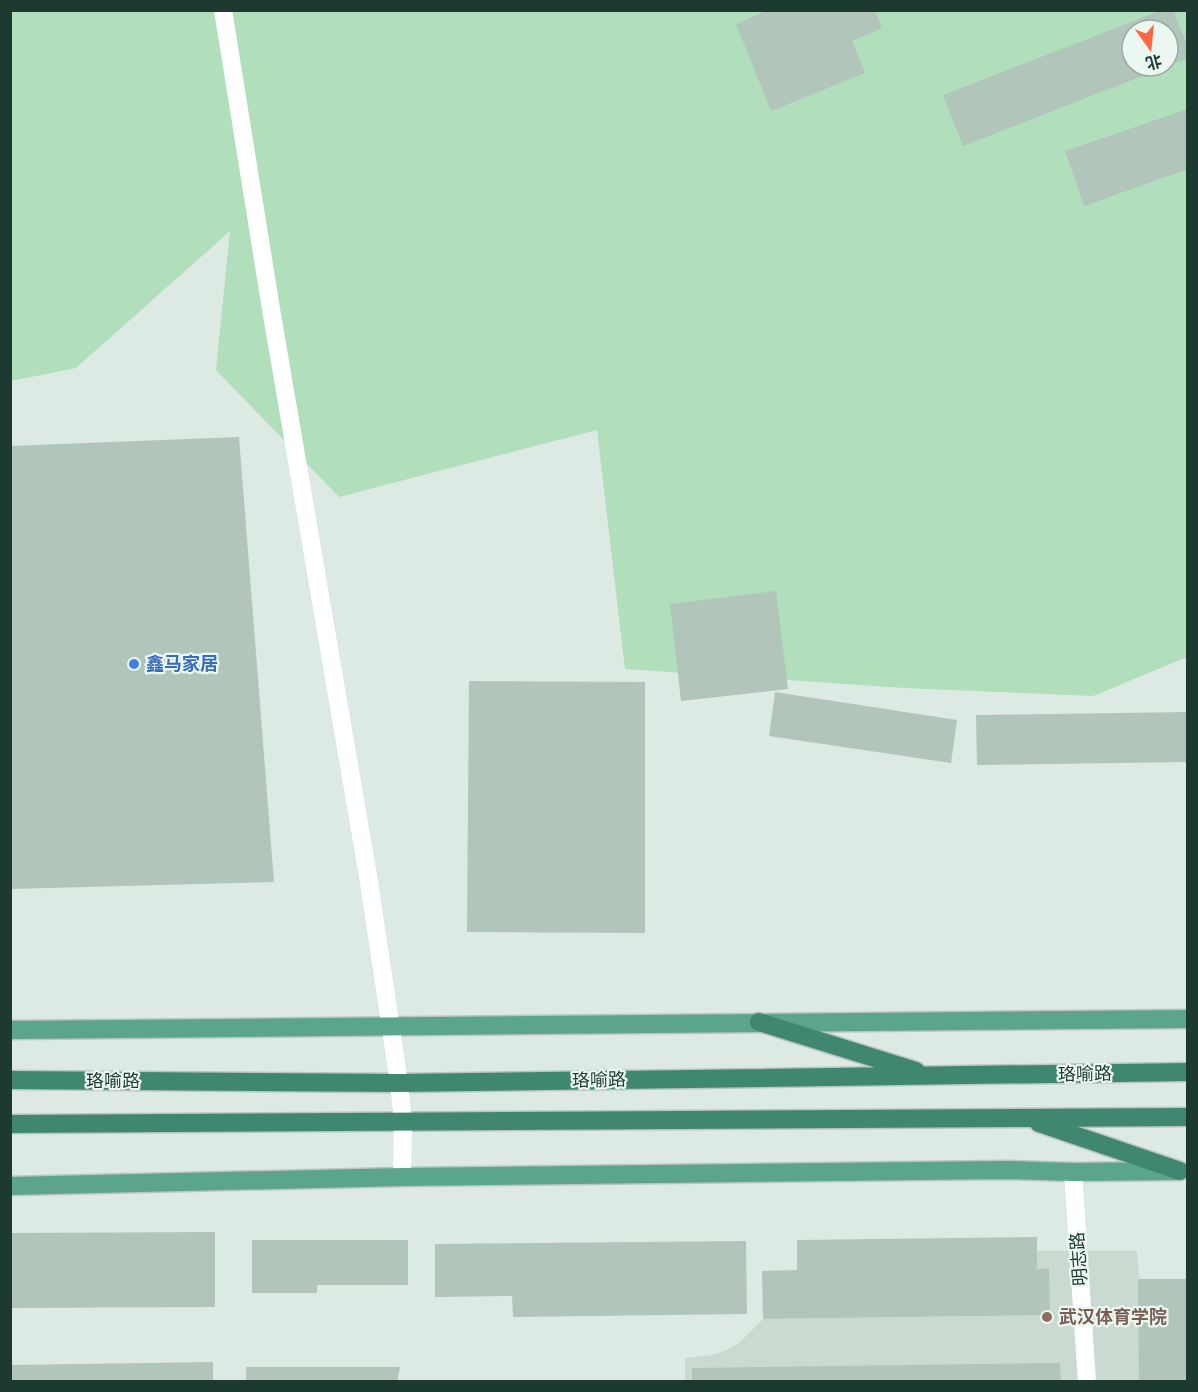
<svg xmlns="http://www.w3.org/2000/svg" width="1198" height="1392" viewBox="0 0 1198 1392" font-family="'PT Sans Narrow','Noto Sans SC',sans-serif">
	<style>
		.built { fill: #cadad1 }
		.green { fill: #b1debb; fill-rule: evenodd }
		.building { fill: #b1c5bb }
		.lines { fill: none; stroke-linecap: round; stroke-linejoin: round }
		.primary-casing { stroke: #bbc4c1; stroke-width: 21 }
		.trunk-casing { stroke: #bbc4c1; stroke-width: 21 }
		.minor { stroke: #fff; stroke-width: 18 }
		.primary { stroke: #5ba58d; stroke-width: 18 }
		.trunk { stroke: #408772; stroke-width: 18 }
		.shop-dot { fill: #3f7fe0; stroke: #ecf7f1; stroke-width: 2 }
		.education-dot { fill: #8d6e63; stroke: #ecf7f1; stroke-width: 2 }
		.labels { text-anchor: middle; stroke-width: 4.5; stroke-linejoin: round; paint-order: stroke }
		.shop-label { font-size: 18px; font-weight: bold; fill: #366cbe; stroke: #ecf7f1; text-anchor: start }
		.street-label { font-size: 18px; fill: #1c3a30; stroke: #ecf7f1 }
		.education-label { font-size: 18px; font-weight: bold; fill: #785e54; stroke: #ecf7f1; text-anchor: start }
	</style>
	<rect width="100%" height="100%" fill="#dceae3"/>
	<path class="built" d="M 1037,1251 L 1137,1251 L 1139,1279 L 1187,1279 L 1187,1381 L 685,1382 L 685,1358 L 712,1355 L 726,1350 L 738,1344 L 763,1319 L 1049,1315 L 1049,1268 L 1037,1269 Z"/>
	<path class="green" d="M 11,11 L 1187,11 L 1187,657 L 1093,696 L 904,688 L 625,669 L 597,430 L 339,497 L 216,370 L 230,231 L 76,368 L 11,381 ZM 1132,30 L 1168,30 L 1168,66 L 1132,66 Z"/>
	<path class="building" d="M 769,10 L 875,10 L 882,28 L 852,41 L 865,73 L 771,111 L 736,24 Z
		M 1162,10 L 1173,10 L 1188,47 L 1188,58 L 1168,66 L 1168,30 L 1132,30 L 1132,66 L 1168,66 L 963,146 L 943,95 Z
		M 1188,109 L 1188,169 L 1084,206 L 1065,151 Z
		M 239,437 L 274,882 L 10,889 L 10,446 Z
		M 776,591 L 788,689 L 681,701 L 670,604 Z
		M 469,681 L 645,682 L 645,933 L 467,932 Z
		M 775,692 L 957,720 L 951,763 L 769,736 Z
		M 1188,712 L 1188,762 L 977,765 L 976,715 Z
		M 215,1232 L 215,1307 L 10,1308 L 10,1233 Z
		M 1037,1237 L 1037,1269 L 1049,1268 L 1050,1315 L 763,1319 L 762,1271 L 797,1270 L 797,1240 Z
		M 252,1240 L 408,1240 L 408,1285 L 317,1285 L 317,1293 L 252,1293 Z
		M 746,1241 L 747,1314 L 513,1317 L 512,1296 L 435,1297 L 435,1244 Z
		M 1138,1279 L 1188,1279 L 1188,1382 L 1139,1382 Z
		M 213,1362 L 213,1382 L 10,1382 L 10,1365 Z
		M 1060,1363 L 1061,1382 L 692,1382 L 692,1368 Z
		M 246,1367 L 400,1367 L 397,1382 L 246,1382 Z"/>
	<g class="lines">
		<defs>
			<path id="primary" d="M 10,1030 L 1188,1019
				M 10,1186 L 402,1177 L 1006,1170 L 1073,1172 L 1177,1171"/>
			<path id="trunk" d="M 759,1022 L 916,1071
				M 10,1080 L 399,1083 L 1188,1072
				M 1039,1123 L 1180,1171
				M 10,1124 L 1188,1117"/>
		</defs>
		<use href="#primary" class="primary-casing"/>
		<use href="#trunk" class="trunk-casing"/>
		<path class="minor" d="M 223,10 L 271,309 L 369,882 L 399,1083 L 403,1122 L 402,1177
			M 1073,1172 L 1087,1382"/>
		<use href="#primary" class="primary"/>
		<use href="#trunk" class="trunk"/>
	</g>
	<circle class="shop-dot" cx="134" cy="664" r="6"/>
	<circle class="education-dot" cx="1047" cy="1317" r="6"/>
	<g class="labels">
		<g class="shop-label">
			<text x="146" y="670">鑫马家居</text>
		</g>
		<g class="street-label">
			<text transform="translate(1085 1074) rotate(-1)" y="6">珞喻路</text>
			<text transform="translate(599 1080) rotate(-1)" y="6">珞喻路</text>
			<text x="113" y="1087">珞喻路</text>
			<text transform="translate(1079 1259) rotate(-94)" y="6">明志路</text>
		</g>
		<g class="education-label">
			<text x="1059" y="1323">武汉体育学院</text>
		</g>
	</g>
	<rect width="1198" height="1392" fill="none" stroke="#1c3a30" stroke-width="24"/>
	<g transform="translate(1150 48) rotate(165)"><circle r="28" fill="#ecf7f1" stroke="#99aba4" stroke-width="1.5"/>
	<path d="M0-4.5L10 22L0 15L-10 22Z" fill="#ff6645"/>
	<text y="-9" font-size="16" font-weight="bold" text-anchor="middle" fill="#1c3a30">北</text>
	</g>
</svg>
